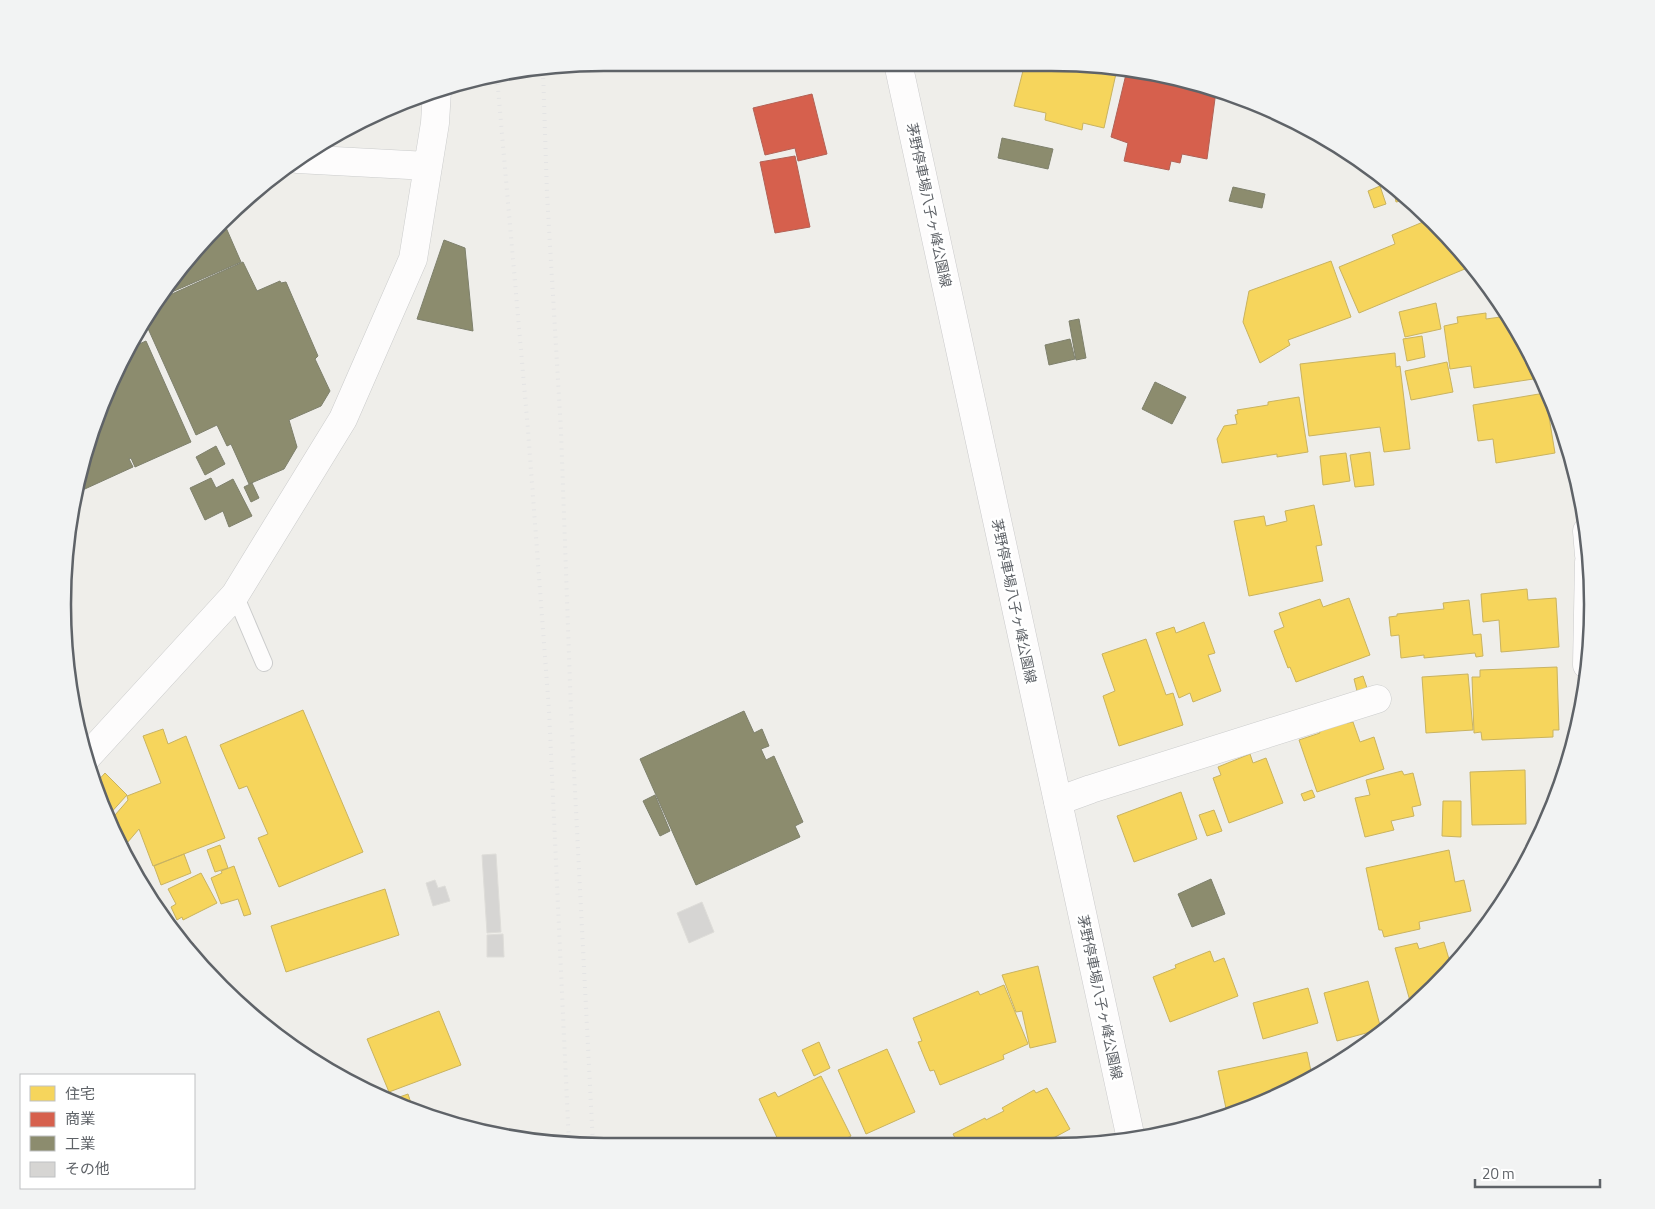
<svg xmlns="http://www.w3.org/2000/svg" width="1655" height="1209" viewBox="0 0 1655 1209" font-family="'Titillium Web','Noto Sans JP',sans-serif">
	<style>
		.homes { fill: #f6d55c; stroke: #c9b360 }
		.shops { fill: #d6604d; stroke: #b26155 }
		.industry { fill: #8c8c6e; stroke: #7e806c }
		.building { fill: #d6d5d3; stroke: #deddd9 }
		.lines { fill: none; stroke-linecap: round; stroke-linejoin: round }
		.lane-casing { stroke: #cbcccc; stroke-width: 18 }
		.street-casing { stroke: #cbcccc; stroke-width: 29 }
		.secondary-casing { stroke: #cacacb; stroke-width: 29 }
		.lane { stroke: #fdfcfc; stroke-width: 16 }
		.street { stroke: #fdfcfc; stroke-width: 28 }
		.secondary { stroke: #fdfcfc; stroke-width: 28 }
		.rail { stroke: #e4e4e4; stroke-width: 4; stroke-dasharray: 1 6; stroke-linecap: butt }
		.labels { text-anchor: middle; stroke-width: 5; stroke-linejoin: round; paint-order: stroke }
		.street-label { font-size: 14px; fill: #5f6368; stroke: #fff }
		.rim { fill: none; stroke: #5f6368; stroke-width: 2.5 }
	</style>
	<rect width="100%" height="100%" fill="#efeeea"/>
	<path class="homes" d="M 1025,63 L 1051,63 L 1117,69 L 1104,128 L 1083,123 L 1082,130 L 1045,120 L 1046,113 L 1014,106 Z
		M 1380,186 L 1386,204 L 1374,208 L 1368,191 Z
		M 1393,186 L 1408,197 L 1410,199 L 1396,202 Z
		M 1415,204 L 1458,247 L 1472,266 L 1359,313 L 1339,267 L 1395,244 L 1392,235 L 1423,222 Z
		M 1331,261 L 1351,317 L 1288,340 L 1290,345 L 1260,363 L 1243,322 L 1249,291 Z
		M 1436,303 L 1441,329 L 1405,337 L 1399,312 Z
		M 1486,313 L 1486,319 L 1508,316 L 1520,334 L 1540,378 L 1474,388 L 1471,366 L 1450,369 L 1444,326 L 1458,323 L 1457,317 Z
		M 1422,336 L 1425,357 L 1407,361 L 1403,339 Z
		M 1395,353 L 1396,367 L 1400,366 L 1410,449 L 1384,452 L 1380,427 L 1309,436 L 1300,364 Z
		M 1447,362 L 1453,392 L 1411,400 L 1405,371 Z
		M 1545,393 L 1555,453 L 1496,463 L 1493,439 L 1478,441 L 1473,405 Z
		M 1299,397 L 1308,452 L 1277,457 L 1277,454 L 1222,463 L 1217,439 L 1224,426 L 1237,424 L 1235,415 L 1238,414 L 1237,410 L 1268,405 L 1268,402 Z
		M 1370,452 L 1374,485 L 1355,487 L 1350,455 Z
		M 1346,453 L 1350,481 L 1323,485 L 1320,456 Z
		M 1314,505 L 1322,545 L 1316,546 L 1323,581 L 1249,596 L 1234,521 L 1264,516 L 1266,526 L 1287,521 L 1285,511 Z
		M 1527,589 L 1528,600 L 1556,598 L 1559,647 L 1501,652 L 1499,620 L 1483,622 L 1481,594 Z
		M 1349,598 L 1370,655 L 1296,682 L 1290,667 L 1288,668 L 1274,631 L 1284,627 L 1279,613 L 1320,599 L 1323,607 Z
		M 1469,600 L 1473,635 L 1481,634 L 1483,656 L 1476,657 L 1475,653 L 1424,658 L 1424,655 L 1401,658 L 1399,635 L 1391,636 L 1389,617 L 1397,616 L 1397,614 L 1444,609 L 1443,603 Z
		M 1204,622 L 1215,653 L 1208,655 L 1221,691 L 1193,702 L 1190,693 L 1179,698 L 1156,633 L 1174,627 L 1176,633 Z
		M 1146,639 L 1166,695 L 1173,693 L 1183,725 L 1119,746 L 1103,696 L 1115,691 L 1102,654 Z
		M 1557,667 L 1559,730 L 1553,730 L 1553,737 L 1482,740 L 1481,732 L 1474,733 L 1472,677 L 1480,677 L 1480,670 Z
		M 1468,674 L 1473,730 L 1426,733 L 1422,677 Z
		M 1363,676 L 1367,688 L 1357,691 L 1354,679 Z
		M 303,710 L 363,852 L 279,887 L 258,838 L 268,834 L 247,786 L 239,789 L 220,745 Z
		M 1345,719 L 1347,723 L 1353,722 L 1360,742 L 1374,737 L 1384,769 L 1317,792 L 1299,740 L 1320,733 L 1318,728 Z
		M 163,729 L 168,744 L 186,736 L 225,838 L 153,866 L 139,829 L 127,843 L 113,830 L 109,822 L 128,800 L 127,796 L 161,783 L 143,736 Z
		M 1250,754 L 1253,763 L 1266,758 L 1283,803 L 1229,823 L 1213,778 L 1221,775 L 1218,767 Z
		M 1525,770 L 1526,824 L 1472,825 L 1470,772 Z
		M 1402,771 L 1404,775 L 1413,773 L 1421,805 L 1412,807 L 1414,816 L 1391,821 L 1394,830 L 1365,837 L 1355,798 L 1370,795 L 1366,780 Z
		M 105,773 L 127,795 L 107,817 L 94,785 Z
		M 1312,790 L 1315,797 L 1304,801 L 1301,794 Z
		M 1181,792 L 1197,839 L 1134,862 L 1117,816 Z
		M 1443,801 L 1461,801 L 1461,837 L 1442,836 Z
		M 1214,810 L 1222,831 L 1207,836 L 1199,815 Z
		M 220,845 L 228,868 L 215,872 L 207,850 Z
		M 1449,850 L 1455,882 L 1464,880 L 1471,911 L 1419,922 L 1420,929 L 1384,937 L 1382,930 L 1379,930 L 1366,868 Z
		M 184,854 L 191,873 L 161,885 L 154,866 Z
		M 234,866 L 251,914 L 244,916 L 238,899 L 221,904 L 211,878 L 222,873 L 221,871 Z
		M 138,867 L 142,880 L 135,869 Z
		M 201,873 L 217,903 L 183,920 L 182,917 L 177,920 L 171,907 L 176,904 L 168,889 Z
		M 385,889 L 399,935 L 286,972 L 271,926 Z
		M 1444,942 L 1451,966 L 1412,1008 L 1395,948 L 1417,943 L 1419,949 Z
		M 1210,951 L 1214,962 L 1224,958 L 1238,996 L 1170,1022 L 1153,977 L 1176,968 L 1175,965 Z
		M 1038,966 L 1056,1042 L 1030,1048 L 1022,1011 L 1016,1012 L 1002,975 Z
		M 1368,981 L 1381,1029 L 1337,1041 L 1324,993 Z
		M 1004,985 L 1028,1044 L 1003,1055 L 1004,1059 L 940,1085 L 934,1070 L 930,1071 L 918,1042 L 922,1041 L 913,1018 L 978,991 L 980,995 Z
		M 1308,988 L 1318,1023 L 1263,1039 L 1253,1003 Z
		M 439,1011 L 461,1065 L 389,1092 L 367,1039 Z
		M 819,1042 L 830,1068 L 814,1076 L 802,1050 Z
		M 887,1049 L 915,1112 L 866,1134 L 838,1070 Z
		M 1307,1052 L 1312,1076 L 1258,1105 L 1227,1113 L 1218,1071 Z
		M 821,1076 L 851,1136 L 835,1144 L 780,1144 L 759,1099 L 775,1092 L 778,1097 Z
		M 1047,1088 L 1070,1129 L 1046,1142 L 945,1143 L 955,1138 L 953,1134 L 985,1118 L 986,1120 L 1004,1111 L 1002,1108 L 1034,1090 L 1036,1093 Z
		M 408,1094 L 413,1109 L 391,1100 Z"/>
	<path class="shops" d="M 1127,70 L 1157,73 L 1216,91 L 1207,159 L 1182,154 L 1180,163 L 1171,161 L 1169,170 L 1124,161 L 1128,143 L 1111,137 Z
		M 812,94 L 827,154 L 798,161 L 795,148 L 765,155 L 753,108 Z
		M 795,156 L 810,227 L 775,233 L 760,162 Z
		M 193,943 L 200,965 L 186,945 Z"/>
	<path class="industry" d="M 1002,138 L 1053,149 L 1048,169 L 998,158 Z
		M 1233,187 L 1265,194 L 1262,208 L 1229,201 Z
		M 224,223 L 241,262 L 165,295 L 197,247 Z
		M 444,240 L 465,248 L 473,331 L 417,319 Z
		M 243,262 L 257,291 L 280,281 L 281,283 L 286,282 L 318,356 L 315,359 L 330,391 L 321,406 L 289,420 L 297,447 L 284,469 L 249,484 L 231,444 L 227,446 L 217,425 L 196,435 L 146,324 L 163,298 Z
		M 1079,319 L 1086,358 L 1076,360 L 1069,321 Z
		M 1070,339 L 1075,359 L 1049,365 L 1045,345 Z
		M 146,341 L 191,442 L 135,467 L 131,458 L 129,459 L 133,467 L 76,493 L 81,464 L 118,365 L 130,348 Z
		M 1155,382 L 1186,397 L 1172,424 L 1142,409 Z
		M 216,446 L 225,464 L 205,475 L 196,457 Z
		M 211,478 L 216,488 L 233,479 L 252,516 L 229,527 L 223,511 L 205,520 L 190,488 Z
		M 252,483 L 259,498 L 251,502 L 244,487 Z
		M 744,711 L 754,733 L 762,729 L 769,746 L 761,749 L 766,760 L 774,756 L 803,822 L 795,826 L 800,837 L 696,885 L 640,759 Z
		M 655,795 L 670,831 L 660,836 L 643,801 Z
		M 1211,879 L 1225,914 L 1192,927 L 1178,894 Z"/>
	<path class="building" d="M 496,854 L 501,932 L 487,933 L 482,855 Z
		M 435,880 L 438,888 L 445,886 L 450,901 L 433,906 L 426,883 Z
		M 702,902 L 714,932 L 689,943 L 677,913 Z
		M 503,934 L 504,957 L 487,957 L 487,935 Z"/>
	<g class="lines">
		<defs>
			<path id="lane" d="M 235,595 L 264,663"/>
			<path id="street" d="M 297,159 L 428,166
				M 86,758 L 235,595 L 343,419 L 413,259 L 435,123 L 437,90
				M 1058,801 L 1091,789 L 1377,699"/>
			<path id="secondary" d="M 898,63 L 1131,1139
				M 1587,531 L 1589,555
				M 1587,665 L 1589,562"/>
		</defs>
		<use href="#lane" class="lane-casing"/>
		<use href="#street" class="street-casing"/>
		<use href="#secondary" class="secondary-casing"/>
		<use href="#lane" class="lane"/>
		<use href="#street" class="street"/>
		<use href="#secondary" class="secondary"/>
		<path class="rail" d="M 543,71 L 547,194 L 561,431 L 571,712 L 593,1145
			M 497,77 L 528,430 L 549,710 L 569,1145"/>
	</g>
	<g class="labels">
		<g class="street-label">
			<text transform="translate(929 205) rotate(78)" y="5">茅野停車場八子ヶ峰公園線</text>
			<text transform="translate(1014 601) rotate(78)" y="5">茅野停車場八子ヶ峰公園線</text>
			<text transform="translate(1100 997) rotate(78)" y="5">茅野停車場八子ヶ峰公園線</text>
		</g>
	</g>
	<path d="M0 0H1655V1209H0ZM604 71H1051A533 533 0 0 1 1584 604V605A533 533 0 0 1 1051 1138H604A533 533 0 0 1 71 605V604A533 533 0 0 1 604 71Z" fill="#f2f3f3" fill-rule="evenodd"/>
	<path class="rim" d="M604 71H1051A533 533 0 0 1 1584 604V605A533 533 0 0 1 1051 1138H604A533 533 0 0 1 71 605V604A533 533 0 0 1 604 71Z"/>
	<rect x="20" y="1074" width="175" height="115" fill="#ffffff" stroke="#bfc1c3"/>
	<rect x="30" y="1086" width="25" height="15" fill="#f6d55c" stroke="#bfc1c3"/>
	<text x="65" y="1099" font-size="15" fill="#5f6368">住宅</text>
	<rect x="30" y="1112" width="25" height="15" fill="#d6604d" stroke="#bfc1c3"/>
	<text x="65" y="1124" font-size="15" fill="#5f6368">商業</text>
	<rect x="30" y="1136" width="25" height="15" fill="#8c8c6e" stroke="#bfc1c3"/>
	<text x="65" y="1149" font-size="15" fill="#5f6368">工業</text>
	<rect x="30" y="1162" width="25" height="15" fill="#d6d5d3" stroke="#bfc1c3"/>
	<text x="65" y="1174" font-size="15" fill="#5f6368">その他</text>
	<path d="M1475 1179v8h125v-8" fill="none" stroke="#5f6368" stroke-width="2.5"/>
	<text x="1482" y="1179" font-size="15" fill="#5f6368" stroke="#ffffff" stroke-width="4" paint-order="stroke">20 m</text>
</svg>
